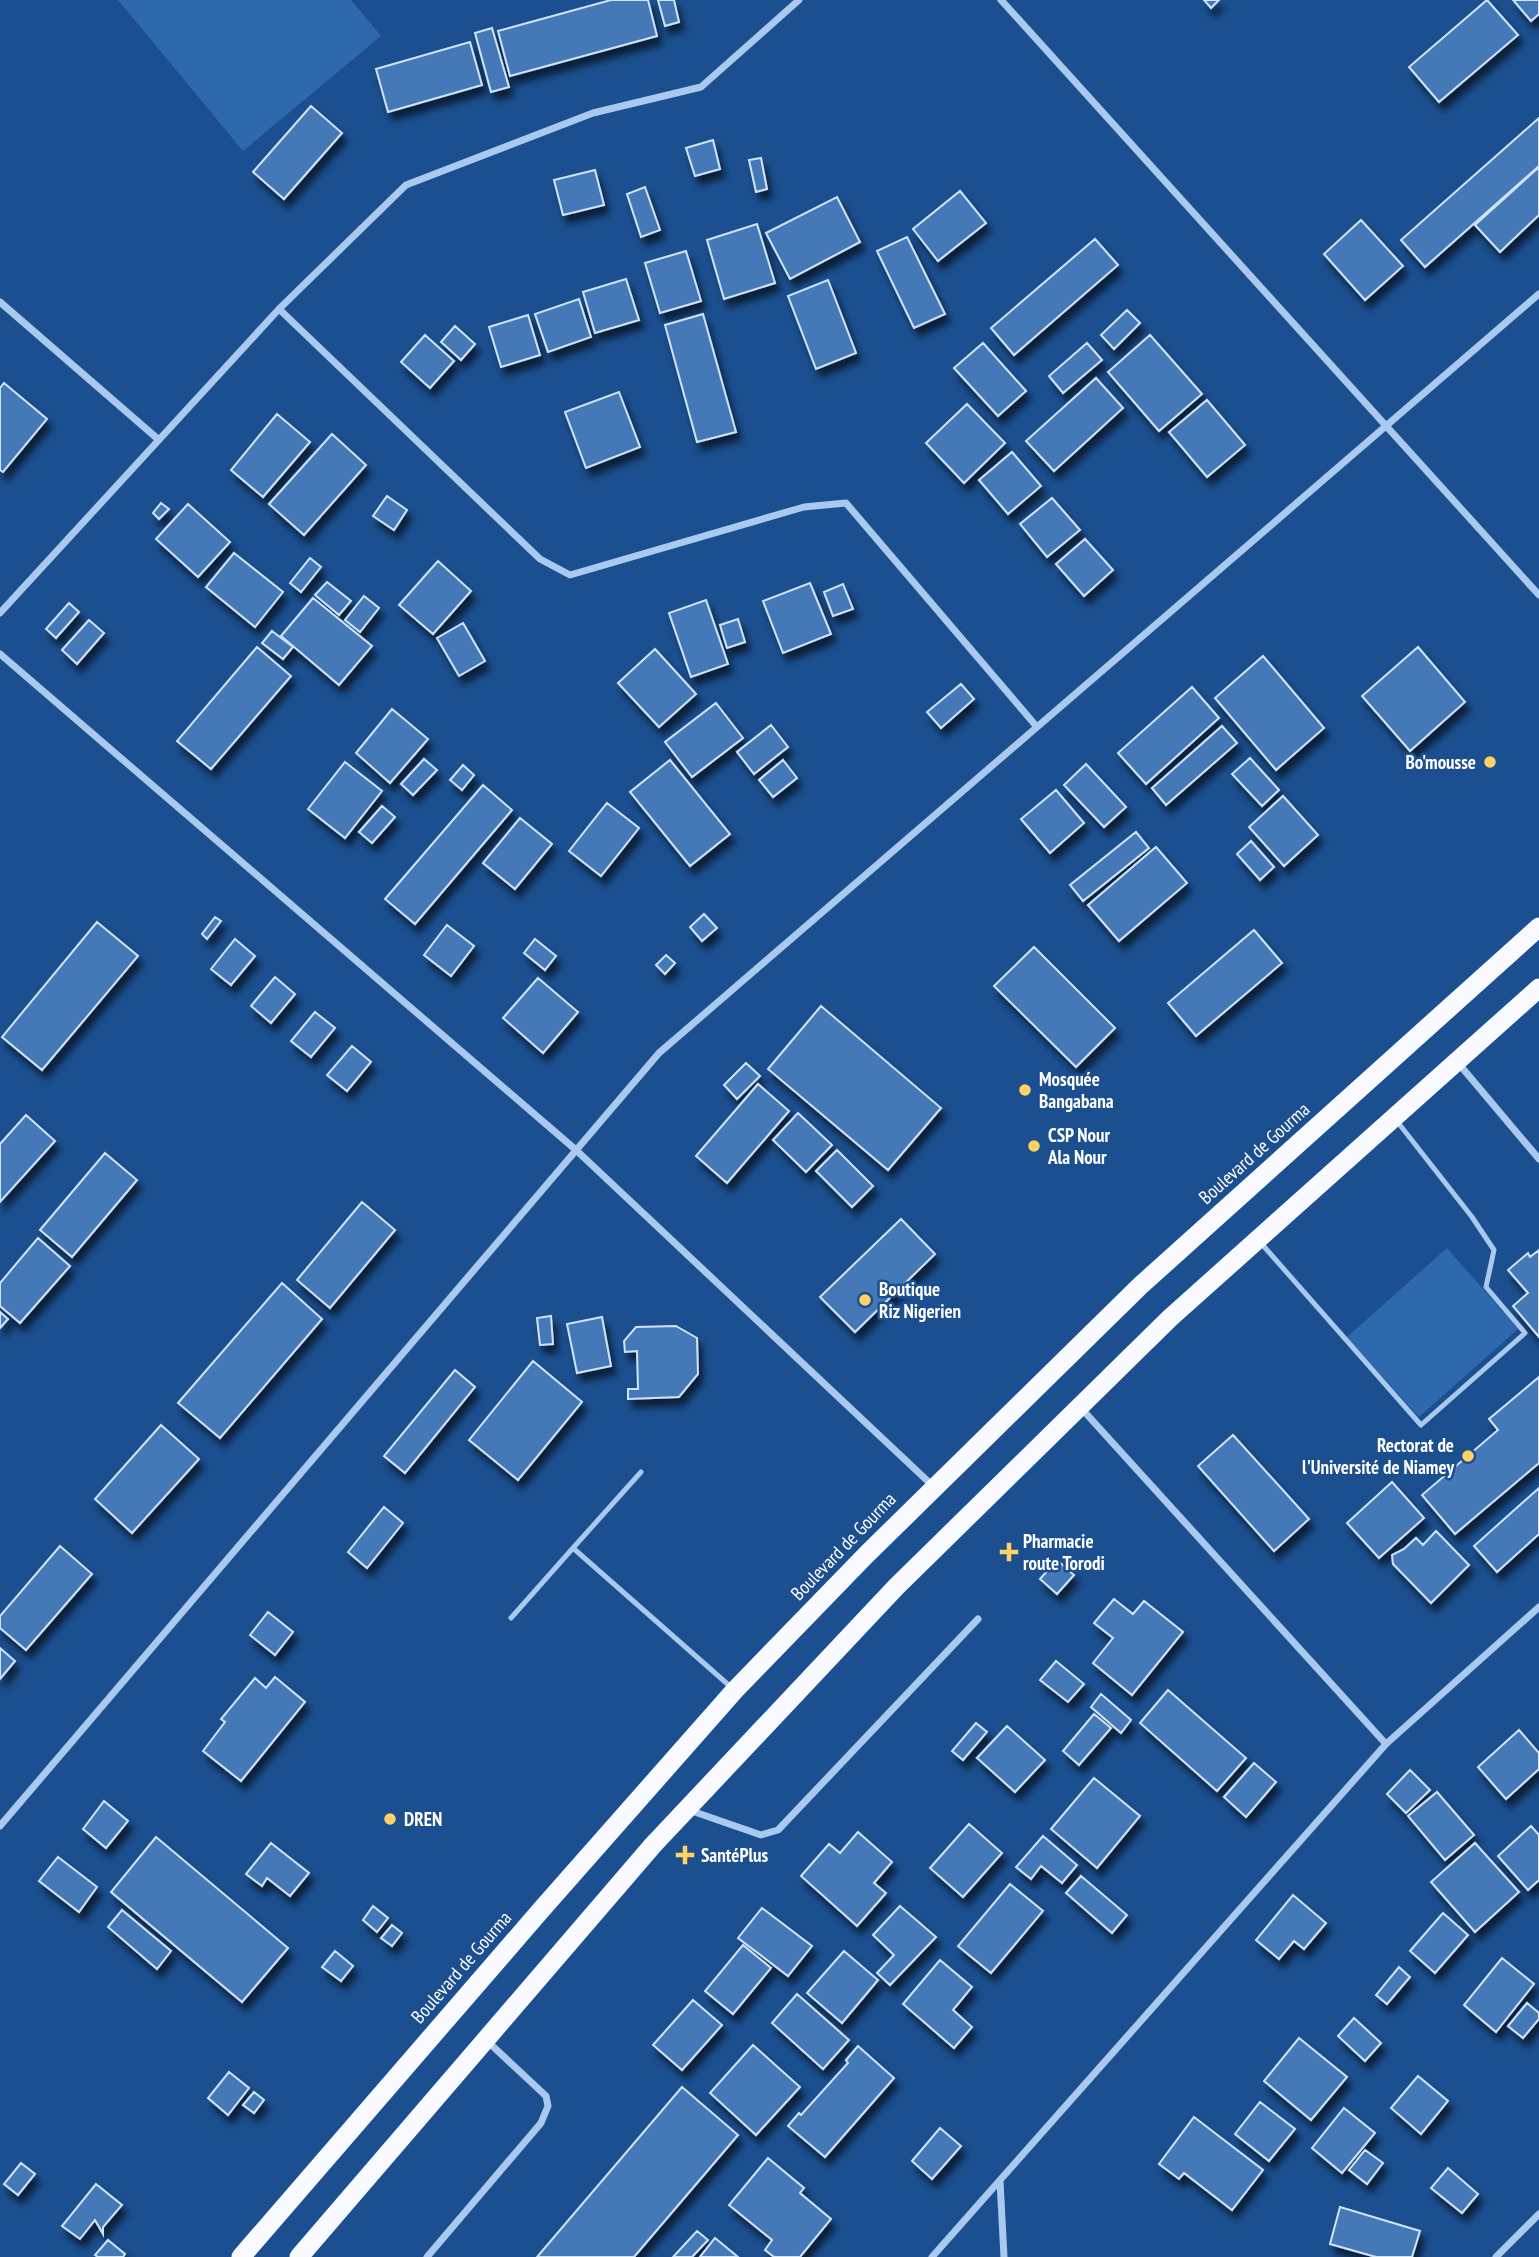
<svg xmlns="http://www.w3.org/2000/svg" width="1539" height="2257" viewBox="0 0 1539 2257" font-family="'PT Sans Narrow',sans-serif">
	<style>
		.green { fill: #2e69ad }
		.building { fill: #4478b7; stroke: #cfe3fa; stroke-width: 2; filter: url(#shadow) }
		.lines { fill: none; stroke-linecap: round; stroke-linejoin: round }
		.service { stroke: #a9c9ee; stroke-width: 5 }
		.minor { stroke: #a9c9ee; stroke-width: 7 }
		.trunk { stroke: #f8faff; stroke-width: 19 }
		.poi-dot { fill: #ffd166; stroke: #1b4f8f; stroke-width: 2.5 }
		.labels { text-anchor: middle; stroke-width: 5; stroke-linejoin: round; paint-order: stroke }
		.poi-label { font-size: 19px; font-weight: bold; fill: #fff; stroke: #1b4f8f; text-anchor: start }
		.street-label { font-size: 19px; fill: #fff; stroke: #1b4f8f }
	</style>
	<defs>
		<filter id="shadow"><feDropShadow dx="4.5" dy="8" stdDeviation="3.5" flood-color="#0009"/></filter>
	</defs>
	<rect width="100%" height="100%" fill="#1b4f8f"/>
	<path class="green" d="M 118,0 L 351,0 L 381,36 L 243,151 Z
		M 1447,1248 L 1518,1329 L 1419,1417 L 1347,1337 Z"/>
	<path class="building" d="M 611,0 L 648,0 L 657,36 L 510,76 L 498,31 Z
		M 658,0 L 674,0 L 679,22 L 665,26 Z
		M 1204,0 L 1219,0 L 1211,8 Z
		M 1487,0 L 1518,35 L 1439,102 L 1409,67 Z
		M 1513,0 L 1539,0 L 1539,14 L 1531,21 Z
		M 492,28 L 509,87 L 491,92 L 475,33 Z
		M 470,42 L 482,85 L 388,112 L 376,69 Z
		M 311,106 L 342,133 L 284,199 L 253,172 Z
		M 1539,118 L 1539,166 L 1425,267 L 1401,240 Z
		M 713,140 L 720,169 L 695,176 L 686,148 Z
		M 761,158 L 767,189 L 756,192 L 749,160 Z
		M 1539,167 L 1539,215 L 1500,252 L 1475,225 Z
		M 595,170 L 604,205 L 563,215 L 554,180 Z
		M 645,187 L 660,230 L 641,237 L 627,194 Z
		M 960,191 L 986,223 L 938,261 L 913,229 Z
		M 837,197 L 860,242 L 790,279 L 766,233 Z
		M 1361,220 L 1403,266 L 1365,300 L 1324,254 Z
		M 757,224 L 775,283 L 724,299 L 707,240 Z
		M 907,237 L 945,314 L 914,328 L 877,251 Z
		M 1095,239 L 1118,265 L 1014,355 L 991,328 Z
		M 686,251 L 701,301 L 660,313 L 645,263 Z
		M 626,279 L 639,320 L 595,333 L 583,292 Z
		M 828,280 L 856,353 L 816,369 L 788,296 Z
		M 579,299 L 591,337 L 548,352 L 535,314 Z
		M 1127,310 L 1140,323 L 1114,349 L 1101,335 Z
		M 703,314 L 736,432 L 697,442 L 665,325 Z
		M 528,315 L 540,355 L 501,367 L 489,327 Z
		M 455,326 L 475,344 L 461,360 L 441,342 Z
		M 425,335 L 454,361 L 430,388 L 401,362 Z
		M 1150,335 L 1202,394 L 1159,431 L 1108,372 Z
		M 983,343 L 1026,391 L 998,416 L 954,368 Z
		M 1087,343 L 1102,360 L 1063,393 L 1049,376 Z
		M 1096,378 L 1123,408 L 1054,471 L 1026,441 Z
		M 4,383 L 47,419 L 3,472 L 0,470 L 0,388 Z
		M 619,392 L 640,447 L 586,468 L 565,412 Z
		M 1207,400 L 1245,445 L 1207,477 L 1169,432 Z
		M 967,404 L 1005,443 L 964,483 L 926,443 Z
		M 277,414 L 310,442 L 263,497 L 231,470 Z
		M 332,434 L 366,465 L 304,535 L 269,504 Z
		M 1012,452 L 1041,486 L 1008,514 L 979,480 Z
		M 387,496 L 407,510 L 394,530 L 373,516 Z
		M 1052,498 L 1080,530 L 1047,557 L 1020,524 Z
		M 161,503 L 169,509 L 159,519 L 153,513 Z
		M 188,504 L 230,542 L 198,577 L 156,539 Z
		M 1085,539 L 1113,570 L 1084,596 L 1056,564 Z
		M 234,553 L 283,592 L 255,627 L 206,587 Z
		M 310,558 L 321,567 L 301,592 L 290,583 Z
		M 438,561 L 471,591 L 433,634 L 399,605 Z
		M 327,582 L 351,601 L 339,615 L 315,595 Z
		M 810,583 L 831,634 L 783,653 L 763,601 Z
		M 843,584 L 853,609 L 833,616 L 824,592 Z
		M 364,596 L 379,608 L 360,632 L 345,620 Z
		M 313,598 L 372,646 L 339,685 L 281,636 Z
		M 706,600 L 728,664 L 691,677 L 669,613 Z
		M 69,603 L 79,612 L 56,638 L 46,629 Z
		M 738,619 L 745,642 L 727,648 L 720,625 Z
		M 89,620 L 104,633 L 77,664 L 62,650 Z
		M 463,623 L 485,661 L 459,676 L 437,638 Z
		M 272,631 L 293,647 L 283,659 L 262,643 Z
		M 257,647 L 291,676 L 211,769 L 177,741 Z
		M 1418,647 L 1465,702 L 1410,751 L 1362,696 Z
		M 655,649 L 696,694 L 659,727 L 618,683 Z
		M 1263,656 L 1324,728 L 1276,770 L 1215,698 Z
		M 961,684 L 974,699 L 941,728 L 927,712 Z
		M 1192,687 L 1219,718 L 1146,784 L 1118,753 Z
		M 716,703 L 743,738 L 692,777 L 665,742 Z
		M 392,709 L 428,739 L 390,783 L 356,753 Z
		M 771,725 L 788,747 L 754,774 L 737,752 Z
		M 1222,726 L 1237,743 L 1166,805 L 1152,788 Z
		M 1250,758 L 1279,790 L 1262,806 L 1232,774 Z
		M 424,759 L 437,770 L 413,795 L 401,784 Z
		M 670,760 L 730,834 L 690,866 L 630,792 Z
		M 783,760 L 797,778 L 773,797 L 759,780 Z
		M 345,762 L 382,791 L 345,838 L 308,809 Z
		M 1086,764 L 1126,807 L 1104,827 L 1064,785 Z
		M 463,765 L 474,775 L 462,790 L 450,780 Z
		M 483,785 L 512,810 L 415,924 L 385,899 Z
		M 1056,790 L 1084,823 L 1050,853 L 1021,819 Z
		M 1283,796 L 1318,835 L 1284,866 L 1249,827 Z
		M 607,803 L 639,828 L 601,876 L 569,851 Z
		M 382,806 L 395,817 L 372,843 L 359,832 Z
		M 520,818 L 552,844 L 515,889 L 483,863 Z
		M 1136,832 L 1149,848 L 1083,901 L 1070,885 Z
		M 1251,841 L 1274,867 L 1260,880 L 1237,854 Z
		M 1156,847 L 1187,883 L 1119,941 L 1088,905 Z
		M 704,914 L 717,928 L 702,941 L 690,927 Z
		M 215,917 L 221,921 L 207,939 L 202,934 Z
		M 97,922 L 138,956 L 42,1070 L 2,1037 Z
		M 447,925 L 474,946 L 451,976 L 424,955 Z
		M 1254,930 L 1282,963 L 1196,1036 L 1168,1003 Z
		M 235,939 L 255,956 L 231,985 L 211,969 Z
		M 535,939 L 556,956 L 545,970 L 524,953 Z
		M 1034,947 L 1115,1028 L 1076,1067 L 994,986 Z
		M 666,955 L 675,963 L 665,974 L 656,965 Z
		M 275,977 L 295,994 L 271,1023 L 251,1006 Z
		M 538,978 L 578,1012 L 543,1053 L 503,1018 Z
		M 821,1006 L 941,1108 L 888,1170 L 768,1069 Z
		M 315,1012 L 335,1028 L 311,1057 L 291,1041 Z
		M 352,1046 L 371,1062 L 347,1091 L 327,1075 Z
		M 746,1063 L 760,1076 L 737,1099 L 724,1085 Z
		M 758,1084 L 789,1111 L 727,1183 L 696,1156 Z
		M 798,1113 L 832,1145 L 806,1172 L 773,1140 Z
		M 26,1115 L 55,1141 L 0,1202 L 0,1144 Z
		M 837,1150 L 873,1186 L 852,1207 L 816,1171 Z
		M 105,1153 L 137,1180 L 72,1257 L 40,1230 Z
		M 362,1202 L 395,1230 L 330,1308 L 297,1280 Z
		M 901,1219 L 935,1254 L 855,1332 L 820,1297 Z
		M 38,1238 L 70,1266 L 20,1323 L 0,1306 L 0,1283 Z
		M 1539,1250 L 1539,1337 L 1513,1306 L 1528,1293 L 1508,1270 L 1528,1253 L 1530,1257 Z
		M 282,1283 L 322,1319 L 220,1438 L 178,1403 Z
		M 0,1312 L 8,1319 L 0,1328 Z
		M 551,1316 L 553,1344 L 540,1345 L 537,1318 Z
		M 602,1317 L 611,1366 L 577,1373 L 567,1324 Z
		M 676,1326 L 697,1338 L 698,1374 L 679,1397 L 628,1399 L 628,1389 L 638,1389 L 637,1351 L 625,1352 L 624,1341 L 636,1327 Z
		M 533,1361 L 582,1402 L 518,1480 L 469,1440 Z
		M 455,1370 L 475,1387 L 405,1473 L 384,1456 Z
		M 1539,1377 L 1539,1463 L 1455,1534 L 1422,1495 L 1498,1430 L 1489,1419 Z
		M 161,1425 L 199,1459 L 132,1533 L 95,1499 Z
		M 1233,1435 L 1309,1519 L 1274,1551 L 1198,1466 Z
		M 1392,1482 L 1424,1518 L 1379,1558 L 1347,1523 Z
		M 1539,1488 L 1539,1534 L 1497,1572 L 1474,1546 Z
		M 384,1507 L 403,1523 L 367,1568 L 348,1552 Z
		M 1436,1531 L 1469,1565 L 1431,1603 L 1393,1564 L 1392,1555 L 1404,1549 L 1416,1538 L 1423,1545 Z
		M 60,1546 L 92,1574 L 26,1650 L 0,1628 L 0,1616 Z
		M 1057,1560 L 1074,1575 L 1057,1594 L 1040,1579 Z
		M 1114,1599 L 1133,1614 L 1144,1601 L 1183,1632 L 1132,1695 L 1093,1663 L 1113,1638 L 1094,1623 Z
		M 268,1612 L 293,1632 L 275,1655 L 250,1635 Z
		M 0,1648 L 15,1661 L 0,1679 Z
		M 1056,1661 L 1084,1684 L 1068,1702 L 1040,1680 Z
		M 275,1677 L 305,1702 L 241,1781 L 203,1751 L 225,1722 L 221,1719 L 255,1678 L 266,1688 Z
		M 1168,1690 L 1246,1758 L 1217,1791 L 1140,1723 Z
		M 1101,1694 L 1131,1720 L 1121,1733 L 1091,1707 Z
		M 1094,1714 L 1111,1728 L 1079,1765 L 1063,1751 Z
		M 976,1723 L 987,1732 L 963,1760 L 952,1751 Z
		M 1007,1726 L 1045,1760 L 1015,1792 L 977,1758 Z
		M 1519,1730 L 1539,1753 L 1539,1769 L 1506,1799 L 1478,1767 Z
		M 1254,1763 L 1276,1782 L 1246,1817 L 1224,1797 Z
		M 1410,1770 L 1430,1790 L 1406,1813 L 1387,1794 Z
		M 1094,1778 L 1140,1816 L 1097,1868 L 1051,1829 Z
		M 1437,1792 L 1474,1835 L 1445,1860 L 1408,1816 Z
		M 104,1801 L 128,1821 L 106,1848 L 83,1829 Z
		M 969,1824 L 1002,1853 L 963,1897 L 930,1868 Z
		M 1531,1826 L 1539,1835 L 1539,1880 L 1528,1890 L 1498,1856 Z
		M 858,1832 L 892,1862 L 874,1883 L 886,1893 L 857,1926 L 801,1876 L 829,1844 L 840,1853 Z
		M 1043,1836 L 1077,1865 L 1062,1883 L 1041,1866 L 1031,1879 L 1016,1867 Z
		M 156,1837 L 288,1948 L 242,2002 L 111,1892 Z
		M 271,1843 L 309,1873 L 290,1896 L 267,1878 L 262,1886 L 246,1874 Z
		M 1475,1843 L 1519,1892 L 1475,1932 L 1431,1882 Z
		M 58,1857 L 97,1887 L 79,1912 L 39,1881 Z
		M 1081,1876 L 1127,1915 L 1112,1933 L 1066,1893 Z
		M 1010,1884 L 1043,1911 L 991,1973 L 958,1946 Z
		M 1293,1895 L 1326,1923 L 1304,1949 L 1294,1941 L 1279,1959 L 1256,1940 Z
		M 373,1906 L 388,1918 L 377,1932 L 363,1920 Z
		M 900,1906 L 936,1937 L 890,1985 L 877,1973 L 894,1955 L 873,1935 Z
		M 762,1908 L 812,1946 L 788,1976 L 738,1938 Z
		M 122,1910 L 171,1951 L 157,1969 L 108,1927 Z
		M 1443,1913 L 1468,1935 L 1435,1973 L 1410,1951 Z
		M 392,1925 L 402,1933 L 392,1946 L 381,1938 Z
		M 743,1945 L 771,1968 L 733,2014 L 705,1991 Z
		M 335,1951 L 353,1966 L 341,1981 L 322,1967 Z
		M 844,1951 L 878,1980 L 842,2023 L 807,1993 Z
		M 1502,1958 L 1534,1984 L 1496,2032 L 1464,2005 Z
		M 940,1960 L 972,1987 L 953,2010 L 972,2027 L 954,2048 L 903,2004 Z
		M 1399,1967 L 1410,1977 L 1387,2004 L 1376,1995 Z
		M 797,1994 L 849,2040 L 823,2069 L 772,2023 Z
		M 693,2000 L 722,2025 L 682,2070 L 653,2045 Z
		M 1527,2003 L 1539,2013 L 1539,2019 L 1523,2038 L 1508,2026 Z
		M 1354,2018 L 1381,2043 L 1365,2061 L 1338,2036 Z
		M 1299,2038 L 1347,2077 L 1311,2120 L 1264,2081 Z
		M 753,2045 L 800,2087 L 756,2135 L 710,2093 Z
		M 858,2046 L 894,2078 L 825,2157 L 788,2126 L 799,2113 L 801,2115 L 848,2063 L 846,2060 Z
		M 229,2072 L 249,2088 L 228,2115 L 208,2098 Z
		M 1418,2076 L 1448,2101 L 1421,2134 L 1391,2108 Z
		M 682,2087 L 738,2135 L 634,2257 L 537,2257 Z
		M 254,2092 L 264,2100 L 254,2113 L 243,2105 Z
		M 1260,2102 L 1295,2129 L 1269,2161 L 1235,2134 Z
		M 1344,2108 L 1375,2133 L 1342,2173 L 1312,2148 Z
		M 1194,2117 L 1263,2170 L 1232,2210 L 1184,2173 L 1179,2179 L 1159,2164 Z
		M 940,2128 L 961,2146 L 932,2179 L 912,2161 Z
		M 1365,2150 L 1383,2163 L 1367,2184 L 1349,2170 Z
		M 768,2158 L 804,2188 L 800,2193 L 831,2219 L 800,2257 L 774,2257 L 765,2250 L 772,2240 L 729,2205 Z
		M 21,2163 L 35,2174 L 18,2195 L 4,2184 Z
		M 1448,2168 L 1478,2194 L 1462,2213 L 1431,2188 Z
		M 96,2184 L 122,2205 L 103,2227 L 103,2234 L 95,2220 L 80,2239 L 62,2226 Z
		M 1340,2207 L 1420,2231 L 1412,2257 L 1376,2257 L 1330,2244 Z
		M 697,2231 L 708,2240 L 692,2257 L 673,2257 Z
		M 715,2238 L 738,2257 L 700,2257 Z
		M 108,2240 L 125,2254 L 123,2257 L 98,2257 L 95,2255 Z"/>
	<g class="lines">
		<path class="service" d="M 1260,1242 L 1421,1425 L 1525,1333 L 1486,1287 L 1494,1250 L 1472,1217 L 1396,1120
			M 641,1472 L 573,1548 L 732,1688
			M 511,1618 L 573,1548"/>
		<path class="minor" d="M 1001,0 L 1539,595
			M 0,302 L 159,440
			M 279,309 L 540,559 L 570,575 L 804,507 L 846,503 L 1037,727
			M 0,613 L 279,309 L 406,185 L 593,113 L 701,87 L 799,0
			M 0,654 L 576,1150 L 934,1487
			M 1459,1064 L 1539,1159
			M 1081,1408 L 1386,1744
			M 689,1810 L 761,1835 L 778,1830 L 978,1619
			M 0,1826 L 659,1053 L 1539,294
			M 1000,2181 L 1004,2257
			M 427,2257 L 541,2123 L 548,2106 L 546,2096 L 486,2040
			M 932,2257 L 1386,1744 L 1539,1607
			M 1496,2257 L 1539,2214"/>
		<path class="trunk" d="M 241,2257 L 541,1910 L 735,1690 L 866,1555 L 1140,1286 L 1539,927
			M 299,2257 L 653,1845 L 896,1587 L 1170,1318 L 1539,988"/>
	</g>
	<g class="poi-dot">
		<circle cx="1490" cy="762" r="7"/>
		<circle cx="1025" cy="1090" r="7"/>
		<circle cx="1034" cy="1146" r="7"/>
		<circle cx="865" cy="1300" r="7"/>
		<circle cx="1468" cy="1456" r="7"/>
		<path d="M1005.5 1541.5h7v7h7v7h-7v7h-7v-7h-7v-7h7z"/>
		<circle cx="390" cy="1819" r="7"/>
		<path d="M681.5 1844.5h7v7h7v7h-7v7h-7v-7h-7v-7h7z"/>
	</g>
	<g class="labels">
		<g class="poi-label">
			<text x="1476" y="769" text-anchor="end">Bo'mousse</text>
			<text x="1039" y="1086">Mosquée<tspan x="1039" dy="22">Bangabana</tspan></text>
			<text x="1048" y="1142">CSP Nour<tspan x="1048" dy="22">Ala Nour</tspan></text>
			<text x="879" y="1296">Boutique<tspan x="879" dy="22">Riz Nigerien</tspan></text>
			<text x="1454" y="1452" text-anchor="end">Rectorat de<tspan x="1454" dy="22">l'Université de Niamey</tspan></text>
			<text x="1023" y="1548">Pharmacie<tspan x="1023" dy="22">route Torodi</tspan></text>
			<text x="404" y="1826">DREN</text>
			<text x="701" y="1862">SantéPlus</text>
		</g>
		<g class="street-label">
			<text transform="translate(1254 1153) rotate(-42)" y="7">Boulevard de Gourma</text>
			<text transform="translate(843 1546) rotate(-46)" y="7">Boulevard de Gourma</text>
			<text transform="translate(461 1967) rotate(-49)" y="7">Boulevard de Gourma</text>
		</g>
	</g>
</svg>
